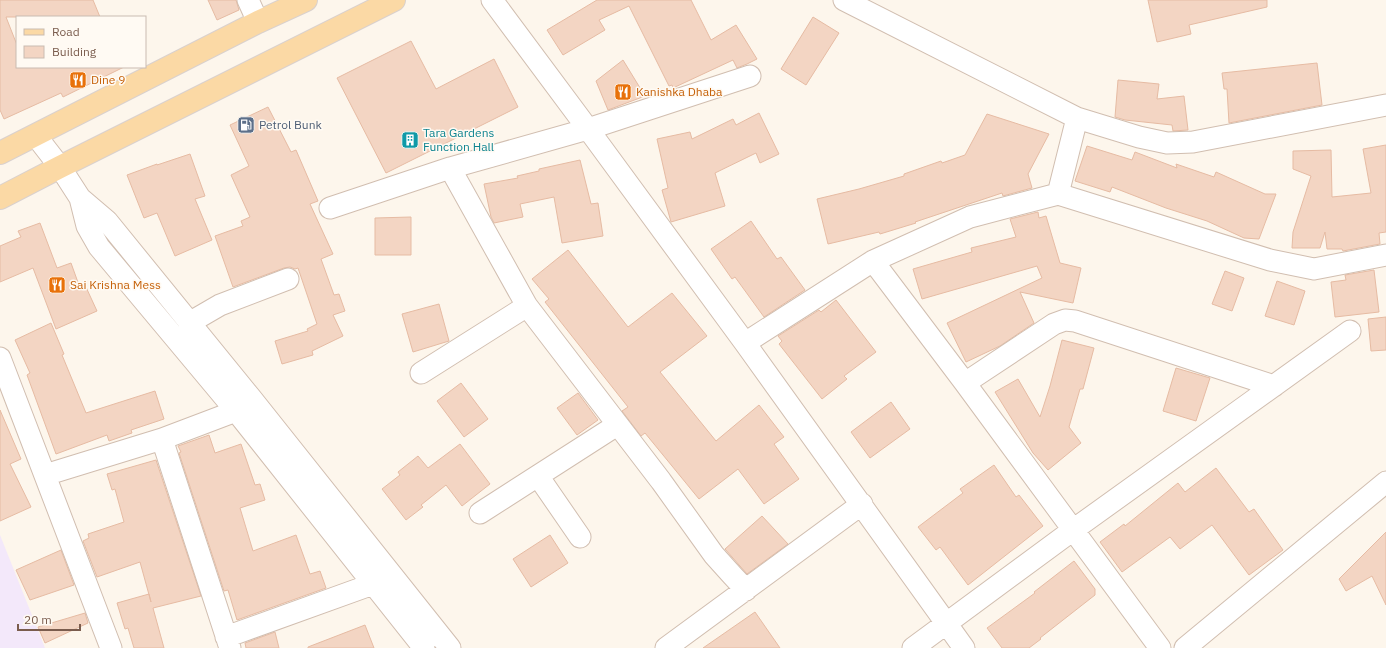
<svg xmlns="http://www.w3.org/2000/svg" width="1386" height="648" viewBox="0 0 1386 648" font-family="'IBM Plex Sans',sans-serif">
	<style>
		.education { fill: #f3e8fa }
		.building { fill: #f3d5c3; stroke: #e6bba3 }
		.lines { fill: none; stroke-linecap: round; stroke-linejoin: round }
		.minor-casing { stroke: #d1beb0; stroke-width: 23 }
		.major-casing { stroke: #dad1cd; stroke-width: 24 }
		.minor { stroke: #fff; stroke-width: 21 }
		.major { stroke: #fbd9a5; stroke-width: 22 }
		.labels { text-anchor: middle; stroke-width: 3; stroke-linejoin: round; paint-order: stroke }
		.food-label { font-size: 12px; fill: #c56008; stroke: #fffaf3; text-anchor: start }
		.service-label { font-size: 12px; fill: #4e5e75; stroke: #fffaf3; text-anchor: start }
		.culture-label { font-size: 12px; fill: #0d838f; stroke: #fffaf3; text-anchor: start }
	</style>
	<rect width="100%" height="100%" fill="#fdf6ec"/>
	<path class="education" d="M 0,535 L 45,648 L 0,648 Z"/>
	<path class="building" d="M 0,0 L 93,0 L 100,17 L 6,17 L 17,45 L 17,67 L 124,67 L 63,97 L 61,93 L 4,119 L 0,110 Z
		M 208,0 L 236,0 L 239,10 L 217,20 Z
		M 597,0 L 691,0 L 711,40 L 736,25 L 757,59 L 747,64 L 737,68 L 733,60 L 673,88 L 672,85 L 669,86 L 629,6 L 599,20 L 605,30 L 563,55 L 547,30 Z
		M 1148,0 L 1267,0 L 1267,7 L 1189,25 L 1191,34 L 1157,42 Z
		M 813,17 L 839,33 L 806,85 L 781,69 Z
		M 411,41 L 436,89 L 494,59 L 518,107 L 386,173 L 337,78 Z
		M 623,60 L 645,96 L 608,110 L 596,81 Z
		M 1317,63 L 1322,105 L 1229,123 L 1227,89 L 1224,89 L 1222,73 Z
		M 1118,80 L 1159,84 L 1157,99 L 1184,96 L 1188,130 L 1173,131 L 1172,125 L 1125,120 L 1115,117 Z
		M 268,107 L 291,152 L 296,150 L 318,201 L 310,204 L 333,254 L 321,259 L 334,295 L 339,294 L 345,311 L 333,315 L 343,336 L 312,351 L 313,355 L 282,364 L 275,341 L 308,331 L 307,329 L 317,324 L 298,268 L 295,269 L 290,267 L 284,268 L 233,287 L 215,236 L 243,226 L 241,221 L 250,217 L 231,175 L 249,166 L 230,125 Z
		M 759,113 L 779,154 L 760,163 L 756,153 L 715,173 L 725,206 L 671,222 L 662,190 L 668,188 L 657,139 L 690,132 L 692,139 L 733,119 L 736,125 Z
		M 987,114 L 1049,134 L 1028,174 L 1032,188 L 1003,196 L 1002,193 L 915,222 L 916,223 L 880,234 L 879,232 L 828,244 L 817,199 L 859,189 L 904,176 L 904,174 L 941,161 L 942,163 L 965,155 Z
		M 1386,145 L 1386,232 L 1379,233 L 1380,244 L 1343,251 L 1342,249 L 1327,249 L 1325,232 L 1320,248 L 1292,248 L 1293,232 L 1311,176 L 1293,169 L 1293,151 L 1331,150 L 1332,197 L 1371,193 L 1363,149 Z
		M 1087,146 L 1132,160 L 1135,152 L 1177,168 L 1176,164 L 1214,177 L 1216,172 L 1265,194 L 1276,194 L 1259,239 L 1244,238 L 1207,221 L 1166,208 L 1112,187 L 1110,192 L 1075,181 Z
		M 190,154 L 205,196 L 195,199 L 212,240 L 175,256 L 157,213 L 144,218 L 127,175 L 157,164 L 157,165 Z
		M 580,160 L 591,204 L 598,203 L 603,236 L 562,243 L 554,197 L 520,204 L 523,217 L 494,223 L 491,217 L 484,184 L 518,178 L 517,176 L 539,171 L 539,169 Z
		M 1038,212 L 1039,218 L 1046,216 L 1060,263 L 1081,268 L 1073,303 L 1020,292 L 1034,323 L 1000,346 L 966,362 L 947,323 L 1042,278 L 1037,266 L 922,299 L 913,269 L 972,252 L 971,248 L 1016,237 L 1010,219 Z
		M 411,217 L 411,255 L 375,255 L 375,218 Z
		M 751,221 L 777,259 L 781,257 L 805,290 L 764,317 L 735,277 L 732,279 L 711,249 Z
		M 40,223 L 57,268 L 71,263 L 80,288 L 85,285 L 97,311 L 56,329 L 33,268 L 0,282 L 0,246 L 21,237 L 18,231 Z
		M 568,250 L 628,327 L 672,293 L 707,336 L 660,372 L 716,441 L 759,405 L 784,437 L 774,444 L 799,479 L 764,504 L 738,469 L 699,499 L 645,433 L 641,436 L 622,411 L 628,407 L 545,302 L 549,299 L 532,279 Z
		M 1374,270 L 1379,312 L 1335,317 L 1331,282 L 1346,280 L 1345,275 Z
		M 1225,271 L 1244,278 L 1232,311 L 1212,304 Z
		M 1277,281 L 1305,291 L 1294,325 L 1265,316 Z
		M 836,300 L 876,352 L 844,376 L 847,379 L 822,399 L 779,344 L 782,341 L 778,336 L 819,310 L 821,312 Z
		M 439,304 L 449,341 L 413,352 L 402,314 Z
		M 1386,317 L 1386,350 L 1371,351 L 1368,319 Z
		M 51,323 L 64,354 L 62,355 L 86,413 L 155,391 L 164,419 L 131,430 L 132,433 L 109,441 L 107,435 L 56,454 L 27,375 L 30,373 L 15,340 Z
		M 1062,340 L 1094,348 L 1083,389 L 1080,389 L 1069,427 L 1081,443 L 1048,470 L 1033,453 L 995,392 L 1018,379 L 1040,417 L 1050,386 Z
		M 1176,368 L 1210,378 L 1196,421 L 1163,411 Z
		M 461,383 L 488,419 L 464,437 L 437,401 Z
		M 578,393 L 598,420 L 577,435 L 557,408 Z
		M 891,402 L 910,429 L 870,458 L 851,432 Z
		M 0,410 L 21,459 L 10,464 L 31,507 L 0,521 Z
		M 209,435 L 215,453 L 241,444 L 255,485 L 260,484 L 265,500 L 240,508 L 253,551 L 296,535 L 310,574 L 320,571 L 326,588 L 237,620 L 228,590 L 224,591 L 179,453 L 181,452 L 178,446 Z
		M 460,444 L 490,484 L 462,506 L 446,485 L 421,505 L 423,507 L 406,520 L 382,489 L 400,475 L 398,472 L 418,456 L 428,468 Z
		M 156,460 L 201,596 L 153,608 L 164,648 L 134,648 L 128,628 L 125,629 L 117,603 L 149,594 L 151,602 L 140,562 L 97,577 L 83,541 L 89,538 L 88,534 L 124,522 L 115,489 L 112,490 L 107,474 Z
		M 994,465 L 1016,497 L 1019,495 L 1043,526 L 968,585 L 940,547 L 936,550 L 918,527 L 963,493 L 960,489 Z
		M 1216,468 L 1249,512 L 1254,509 L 1283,550 L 1249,575 L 1212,525 L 1180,549 L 1170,537 L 1122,572 L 1100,542 L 1124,524 L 1125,526 L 1178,483 L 1185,492 Z
		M 762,516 L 788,544 L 747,574 L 725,549 Z
		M 1386,532 L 1386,605 L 1372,576 L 1346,591 L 1339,579 Z
		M 550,535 L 568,563 L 531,587 L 513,559 Z
		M 61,550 L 74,585 L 30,600 L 16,570 Z
		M 1074,561 L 1095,589 L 1095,595 L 1040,638 L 1041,639 L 1029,648 L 1002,648 L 987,628 L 1035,593 L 1034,592 Z
		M 755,612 L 780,648 L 703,648 Z
		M 85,613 L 88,623 L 45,643 L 38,627 Z
		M 365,625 L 374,648 L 308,648 L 308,647 Z
		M 275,632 L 279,648 L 246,648 L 245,643 Z"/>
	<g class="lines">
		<defs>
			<path id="minor" d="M 248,0 L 258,22
				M 492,0 L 588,129 L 745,343 L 964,648
				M 844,0 L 1077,118 L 1139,137 L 1167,143 L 1193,142 L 1386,105
				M 36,136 L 60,167 L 80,198 L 107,221 L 251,398 L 450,648
				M 450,168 L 527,306 L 661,481 L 714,555 L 732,575 L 746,590
				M 1058,194 L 1077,118
				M 80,198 L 87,226 L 99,247 L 236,411 L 424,648
				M 330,208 L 450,168 L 588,129 L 750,76
				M 873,261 L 965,383 L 1160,648
				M 189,323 L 220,305 L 288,279
				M 745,343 L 873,261 L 970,217 L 1058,194 L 1270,260 L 1314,269 L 1386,255
				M 0,358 L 111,648
				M 421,373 L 527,306
				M 965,383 L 1054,324 L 1065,320 L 1075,321 L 1274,386
				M 45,475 L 162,439
				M 538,476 L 580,537
				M 480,513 L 617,425
				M 226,637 L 373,584
				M 230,648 L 162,439 L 236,411
				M 666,648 L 862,504
				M 913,648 L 1073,530 L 1350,331
				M 1185,648 L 1386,482"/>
			<path id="major" d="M 0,153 L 258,22 L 306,0
				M 0,198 L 60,167 L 394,0"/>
		</defs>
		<use href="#minor" class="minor-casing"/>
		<use href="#major" class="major-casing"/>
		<use href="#minor" class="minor"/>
		<use href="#major" class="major"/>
	</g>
	<defs>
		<symbol id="restaurant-square" viewBox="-11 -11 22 22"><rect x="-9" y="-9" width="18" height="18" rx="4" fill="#e8710a" stroke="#fffaf3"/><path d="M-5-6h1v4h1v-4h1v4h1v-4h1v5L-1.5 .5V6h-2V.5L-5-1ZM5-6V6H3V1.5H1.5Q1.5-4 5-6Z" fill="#fff"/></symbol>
		<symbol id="fuel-square" viewBox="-11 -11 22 22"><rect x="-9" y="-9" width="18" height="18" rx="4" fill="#5c6f8a" stroke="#fffaf3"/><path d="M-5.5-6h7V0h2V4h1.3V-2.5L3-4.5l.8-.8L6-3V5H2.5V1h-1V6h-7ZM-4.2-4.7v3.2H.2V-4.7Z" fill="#fff"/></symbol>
		<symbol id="building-square" viewBox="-11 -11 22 22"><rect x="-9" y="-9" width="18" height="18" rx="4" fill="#0f9aa8" stroke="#fffaf3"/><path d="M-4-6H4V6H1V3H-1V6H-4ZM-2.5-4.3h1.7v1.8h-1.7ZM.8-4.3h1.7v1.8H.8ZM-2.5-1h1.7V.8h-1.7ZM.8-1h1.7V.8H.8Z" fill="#fff"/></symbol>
	</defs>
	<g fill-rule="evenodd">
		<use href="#restaurant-square" x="68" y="70" width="20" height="20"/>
		<use href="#restaurant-square" x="613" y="82" width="20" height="20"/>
		<use href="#fuel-square" x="236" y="115" width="20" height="20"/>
		<use href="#building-square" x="400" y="130" width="20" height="20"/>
		<use href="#restaurant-square" x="47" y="275" width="20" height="20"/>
	</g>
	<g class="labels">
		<g class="food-label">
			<text x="91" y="84">Dine 9</text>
			<text x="636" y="96">Kanishka Dhaba</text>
			<text x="70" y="289">Sai Krishna Mess</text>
		</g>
		<g class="service-label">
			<text x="259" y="129">Petrol Bunk</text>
		</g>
		<g class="culture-label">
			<text x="423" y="137">Tara Gardens<tspan x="423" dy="14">Function Hall</tspan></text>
		</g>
	</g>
	<rect x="16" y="16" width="130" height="52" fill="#fffaf3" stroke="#cabbb1"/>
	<rect x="24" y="29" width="20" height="6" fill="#fbd9a5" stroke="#cabbb1"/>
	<text x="52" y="36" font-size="12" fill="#7a5c4d">Road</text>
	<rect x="24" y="46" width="20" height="12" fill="#f3d5c3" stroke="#cabbb1"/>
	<text x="52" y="56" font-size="12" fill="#7a5c4d">Building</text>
	<path d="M18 624v6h62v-6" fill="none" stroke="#7a5c4d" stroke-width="2"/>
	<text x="24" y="624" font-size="12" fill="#7a5c4d" stroke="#fffaf3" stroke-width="3" paint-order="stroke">20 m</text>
</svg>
